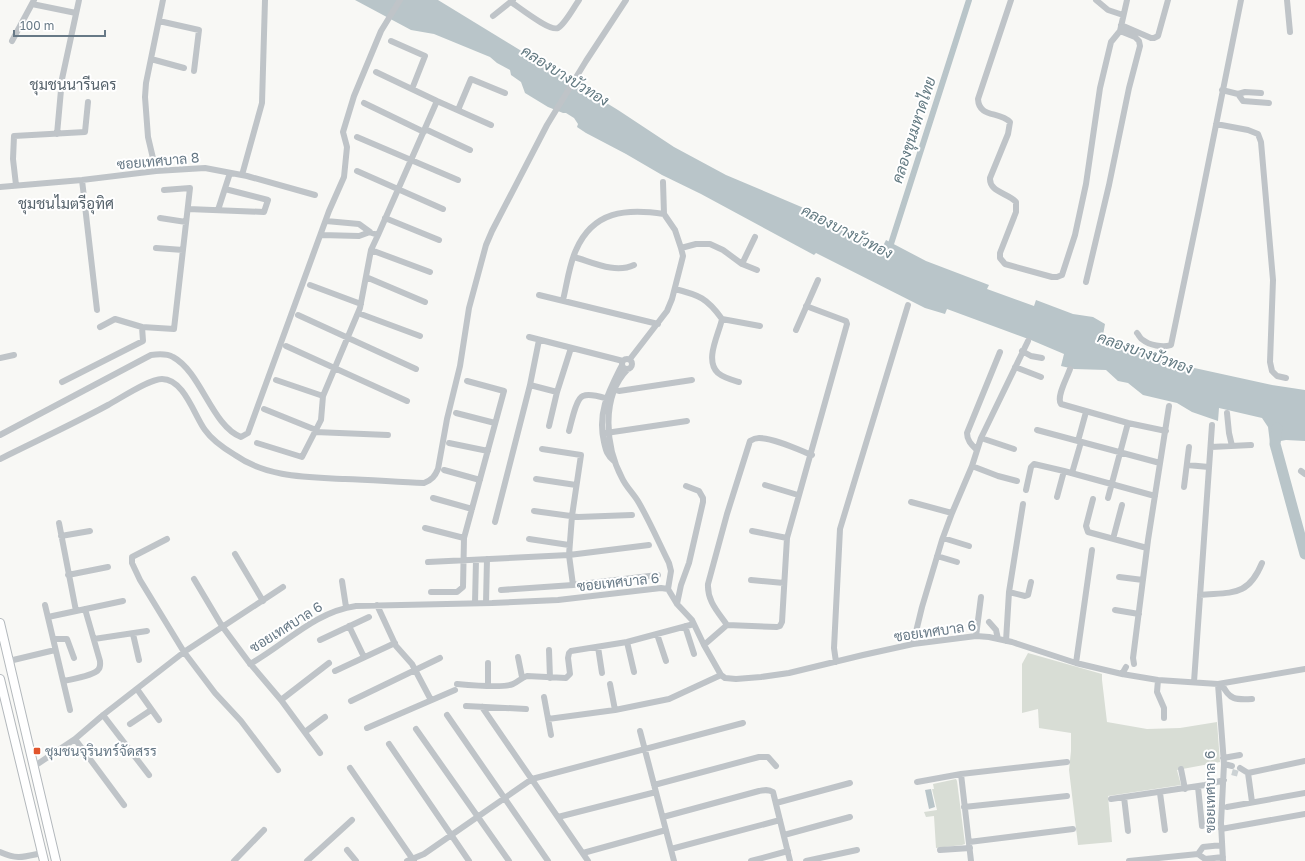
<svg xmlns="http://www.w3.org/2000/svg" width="1305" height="861" viewBox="0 0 1305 861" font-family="'Golos Text',Sarabun,sans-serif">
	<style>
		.green { fill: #d8ddd5 }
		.water { fill: #b9c5c9 }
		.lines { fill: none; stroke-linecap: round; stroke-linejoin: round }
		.canal { stroke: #b9c5c9; stroke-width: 6 }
		.river { stroke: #b9c5c9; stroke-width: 11 }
		.minor-tunnel { stroke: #ccd2d4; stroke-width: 6; stroke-dasharray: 6 3; stroke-linecap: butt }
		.major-casing { stroke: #b3b8bc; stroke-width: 10 }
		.minor { stroke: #bfc4c8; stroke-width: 6 }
		.major { stroke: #fff; stroke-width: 8 }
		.poi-dot { fill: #e1552c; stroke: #fff; stroke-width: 1.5 }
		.labels { text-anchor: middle; stroke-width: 4; stroke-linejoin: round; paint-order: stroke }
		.street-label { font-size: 14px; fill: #677986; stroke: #fff }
		.poi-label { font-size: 14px; fill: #677986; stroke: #fff; text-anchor: start }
		.water-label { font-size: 15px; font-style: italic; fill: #637a82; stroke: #fff }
		.neighbourhood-label { font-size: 15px; fill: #55626b; stroke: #fff }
	</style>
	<rect width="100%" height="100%" fill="#f8f8f5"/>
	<path class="green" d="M 1028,653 L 1102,674 L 1102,680 L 1107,722 L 1147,729 L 1180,728 L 1217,722 L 1220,762 L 1177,770 L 1181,785 L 1108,796 L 1112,842 L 1078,845 L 1069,770 L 1071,751 L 1071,733 L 1039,728 L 1038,709 L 1022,713 L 1022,664 Z
		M 956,779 L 957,781 L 965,844 L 962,845 L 936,848 L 934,816 L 926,817 L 924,812 L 937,810 L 932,789 L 934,789 L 933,784 Z"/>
	<path class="water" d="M 355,0 L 438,0 L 618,110 L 674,147 L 726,175 L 825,217 L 882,248 L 886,240 L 926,261 L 989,285 L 987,289 L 1034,306 L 1036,300 L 1073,314 L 1093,317 L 1105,324 L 1103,335 L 1167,362 L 1272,385 L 1305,390 L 1305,441 L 1286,440 L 1270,443 L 1268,427 L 1262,418 L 1219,408 L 1218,421 L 1192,412 L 1177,403 L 1143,395 L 1128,383 L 1118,381 L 1106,370 L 1074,369 L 1061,366 L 1064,354 L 1031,340 L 947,309 L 945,314 L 925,308 L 816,253 L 814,255 L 701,194 L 662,175 L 626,154 L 586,133 L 577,127 L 578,124 L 574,118 L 566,113 L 563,113 L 548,107 L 525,93 L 521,82 L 511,75 L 510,70 L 497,63 L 490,57 L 434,34 L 411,30 Z
		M 931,789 L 935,807 L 929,809 L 925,790 Z"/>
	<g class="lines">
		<path class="canal" d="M 889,250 L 969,0"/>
		<path class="river" d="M 1277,428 L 1275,444 L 1305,554"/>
		<path class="minor-tunnel" d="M 1232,772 L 1239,774"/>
		<defs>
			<path id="major" d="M 0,623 L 56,861
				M 0,679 L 44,861"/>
		</defs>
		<use href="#major" class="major-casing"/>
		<path class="minor" d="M 1011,0 L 978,99 C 979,118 999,111 1010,122 L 1008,134 L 990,178 C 989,192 1008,193 1016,202 L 1016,212 L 1000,253 L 1000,258 L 1005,264 L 1052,277 L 1057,277 L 1062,275 L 1075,235 L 1086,184 L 1100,88 L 1111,42 L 1120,31
			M 1096,0 L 1108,10 L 1123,15
			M 1287,0 L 1290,32
			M 511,2 C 519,7 550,32 558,28 C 565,24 574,7 579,0
			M 32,4 L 76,13
			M 493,16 L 513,0
			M 159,21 L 199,30 L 194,71
			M 1121,25 L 1151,38 L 1154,38 L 1158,36 L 1168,0
			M 12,41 L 34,0
			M 391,41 L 425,56 L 412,89
			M 151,59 L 184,68
			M 376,72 L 437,101 L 491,125
			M 1222,90 L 1238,94 L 1243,101 L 1269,103
			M 1238,94 L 1245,92 L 1261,93
			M 364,103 L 424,132
			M 458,110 L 471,79 L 505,93
			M 1216,124 L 1248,130 L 1258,134 L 1261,142 L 1273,280 L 1270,362 L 1272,371 L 1277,376 L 1286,378
			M 425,129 L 470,150
			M 57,134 L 62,79 L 79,0
			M 357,137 L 458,180
			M 156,171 L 148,137 L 145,97 L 146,83 L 163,0
			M 357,171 L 443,209
			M 242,175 L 262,103 L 265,0
			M 82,180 L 97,310
			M 663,182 L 664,214
			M 16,185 L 13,159 L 14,136 L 85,132 L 88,102
			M 0,187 L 82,180 L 156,171 L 205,168 L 247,176 L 315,195
			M 188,209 L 264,212 L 268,200 L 225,189
			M 218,210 L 230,173
			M 160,218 L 186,222
			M 385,218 L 439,240
			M 369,232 L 378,235 L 437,101
			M 321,235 L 359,236 L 370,232 L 359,224 L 326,221
			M 156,248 L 183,250
			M 681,248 L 696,244 L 710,244 L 723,250 L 742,264 L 757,270
			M 371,250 L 430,272
			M 574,257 C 592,262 615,274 634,265
			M 742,264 L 755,237
			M 366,277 L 425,302
			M 1086,282 L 1109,185 L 1129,88 L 1140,46 L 1139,41 L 1135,37 L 1120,31 L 1127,0
			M 310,285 L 361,304
			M 675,289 C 699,295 707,298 722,319 C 719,334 704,360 718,373 C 724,378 732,380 739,382
			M 539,295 L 658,324
			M 563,300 C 567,284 569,265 576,250 C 593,211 626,208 664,214 L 675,230 L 681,248 L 683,256 L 681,264 L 672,299 L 667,311 L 630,359
			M 358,313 L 420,336
			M 298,315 L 416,369
			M 722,319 L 760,326
			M 142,327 L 174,329 L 190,188 L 164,190
			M 796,330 L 818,280
			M 1137,333 C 1139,335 1140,339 1143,340 C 1149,345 1163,348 1171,345 L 1199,210 L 1241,0
			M 529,337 L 623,361
			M 286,346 L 407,401
			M 1022,351 L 1031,356 L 1042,358
			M 0,358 L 14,355
			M622 364a5 5 0 1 1 10 0a5 5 0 1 1-10 0Z
			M 1015,367 L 1041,377
			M 628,369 C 601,396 605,446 622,478 C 626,487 634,494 639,503 C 650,522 659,543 669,563 L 671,571 L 668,589
			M 1070,369 C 1067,378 1056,397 1061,404 L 1128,423 L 1166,431
			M 276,380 L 323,396
			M 62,382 L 143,341 L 142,327 L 115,319 L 100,327
			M 530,385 L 557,392 L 571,348
			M 613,389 L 619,391 L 692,380
			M 264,409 L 316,430
			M 456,413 L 495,423
			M 1227,413 L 1229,433 L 1232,446
			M 549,426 L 557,392
			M 1037,430 L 1160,463
			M 569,431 C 571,424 576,398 583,396 C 590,393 601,397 608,399
			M 315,432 L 388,435
			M 606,433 L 687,421
			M 0,435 L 151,355 C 158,354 166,353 173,357 C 201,372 212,426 241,437 L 248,433 L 329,211 L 344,177 L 347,147 L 343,132 L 354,96 L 381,31 L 400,0
			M 981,438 L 1014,449
			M 1078,441 L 1086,412
			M 257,443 L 302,457 L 321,420 L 323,396 L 360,308 L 371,250 L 378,235
			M 449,443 L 488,451
			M 1211,447 L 1251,445
			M 542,449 L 581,455 L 572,516 L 569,555 L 649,545
			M 977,450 C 972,445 967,441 967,433 L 1000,352
			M 0,459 C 36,441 73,424 108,405 C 121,398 149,379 162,379 C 184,379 194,415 205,430 C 212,440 225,449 235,455 C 268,478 307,477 345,479 C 372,480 398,482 424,483 C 432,480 435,476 438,469 L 447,419 L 460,366 L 469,308 L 486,245 L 492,231 L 547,125 L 586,61 L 626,0
			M 614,461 C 607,455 606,451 604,442 C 597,412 609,391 622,365
			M 1187,465 L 1209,467
			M 972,466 L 998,476 L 1017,481
			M 444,470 L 480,480
			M 1301,471 L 1305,474
			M 1072,473 L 1081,442
			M 536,479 L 576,485
			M 765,485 L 798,495
			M 1184,487 L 1189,447
			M 1026,490 L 1031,467 L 1034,464 L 1064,471 L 1155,496
			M 1057,497 L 1064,471
			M 433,498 L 472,509
			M 1108,498 L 1128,423
			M 1093,499 L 1086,526 L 1088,532 L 1147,548
			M 911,502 L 952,513
			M 534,511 L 578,517 L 632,515
			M 495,522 L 530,385 L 539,340
			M 59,523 L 76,611
			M 425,528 L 464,538
			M 752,531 L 787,538
			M 61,536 L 90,531
			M 943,538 L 969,546
			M 167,539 L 132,557 L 132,563 L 140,580 L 184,652 L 215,693 L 241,721 L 278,770
			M 529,539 L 569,545
			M 1113,539 L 1122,505
			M 235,554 L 263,601
			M 937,556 L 957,562
			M 428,562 L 569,555 L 573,585 L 501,590
			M 68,575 L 108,567
			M 1119,577 L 1143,580
			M 194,579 L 222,626 L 248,661 L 281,700 L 320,753
			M 751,580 L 784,583
			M 342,581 L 346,607
			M 573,585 L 658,575
			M 431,592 L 457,592 L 463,587 L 464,538 L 504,391 L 467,381
			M 1009,592 L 1025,596 L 1028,595 L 1031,582
			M 1200,595 C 1232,592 1248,597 1262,563
			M 475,603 L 476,560
			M 486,603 L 487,559
			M 677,604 L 681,585 L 689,563 L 703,502 L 703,498 L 699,491 L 686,486
			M 45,605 L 70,710
			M 377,605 L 396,646 L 412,664 L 431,700
			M 1115,610 L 1139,614
			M 48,617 L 123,601
			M 989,622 L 996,630 L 998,639
			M 727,625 C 718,612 707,601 708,584 L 727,514 L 750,441 C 753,439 755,438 759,438 C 774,438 797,449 812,455
			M 349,626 L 364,657
			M 685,626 L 694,654
			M 133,634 L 139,660
			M 657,634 L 666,661
			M 976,636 L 981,597
			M 53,639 L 67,639 L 74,658
			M 94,639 L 147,631
			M 320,640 L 369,617
			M 1006,641 L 1009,592 L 1023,504
			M 627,642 L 634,672
			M 913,644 L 922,607 L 942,540 L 952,513 L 972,466 L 981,438 L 1028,341
			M 704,645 L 727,625 L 777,627 L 780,626 L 782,622 L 787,538 L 847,324 L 846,321 L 806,306
			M 598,647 L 602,673
			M 549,650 L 550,678
			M 518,657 L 522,677
			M 9,661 L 55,650
			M 836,662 L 834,648 L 840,529 L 908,305
			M 488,663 L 488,685
			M 1076,663 L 1092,550
			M 250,664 C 286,644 314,612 356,606 L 492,603 L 558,600 L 661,588 L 668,589 L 677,604 L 692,620 L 704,645 L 721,675 L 725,678 L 736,679 L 761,677 L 789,673 L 863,655 L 913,644 L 976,636 L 989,637 L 1012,642 L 1076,663 L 1122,674 L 1158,680 L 1218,684 L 1305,669
			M 1134,664 L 1133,658 L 1148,540 L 1169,406
			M 335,671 L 395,643
			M 1122,674 L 1126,667
			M 1158,680 L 1157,692 L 1164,708 L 1164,718
			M 64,681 C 72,679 93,676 98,670 C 101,667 100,664 100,661 L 85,609
			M 1194,682 L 1212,425
			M 457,684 C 468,685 505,688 513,684 C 518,682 521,678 527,676 L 566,678 L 570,674 L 568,658 L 569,653 L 571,651 L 627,642 L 694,624
			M 610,684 L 615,710
			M 1218,684 L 1224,764 L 1221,823 L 1223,861
			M 1222,684 C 1229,700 1236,700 1252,699
			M 137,689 L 159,720
			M 544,697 L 551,735
			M 281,700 L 329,663
			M 351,701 L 440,658
			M 466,706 L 526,709
			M 482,707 L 588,861
			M 103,715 L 149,775
			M 447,715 L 548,861
			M 548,719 L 615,710 L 669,699 L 721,675
			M 130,724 L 151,710
			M 367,728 L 455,690
			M 416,729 L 509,861
			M 640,731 L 674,861
			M 305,732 L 325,717
			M 75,739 L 124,805
			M 389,744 L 469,861
			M 1223,758 L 1240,755
			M 1224,764 L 1232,766
			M 33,767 L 75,739 L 103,715 L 184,652 L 283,587
			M 350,768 L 414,861
			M 1240,768 L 1248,773 L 1252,802
			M 1181,769 L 1185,789
			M 1248,773 L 1305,761
			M 961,774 L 971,861
			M 917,782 L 961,774 L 1067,762
			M 654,785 L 759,757 L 768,757 L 776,766
			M 1198,787 L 1202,826
			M 1160,793 L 1165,830
			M 1124,797 L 1128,831
			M 1111,799 L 1205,785 L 1224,780
			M 776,803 L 850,783
			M 964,807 L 1067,796
			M 1227,807 L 1305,793
			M 558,817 L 656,792
			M 663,817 L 759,791 C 764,790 768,789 773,792 L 790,861
			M 1221,829 L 1305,814
			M 784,835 L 850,817
			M 969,842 L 1073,829
			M 671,849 L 780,820
			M 347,850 L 356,861
			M 940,850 L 970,848
			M 0,852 C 18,860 23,857 42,853
			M 583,853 L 666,830
			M 1198,854 L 1203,847 L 1222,845
			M 1198,854 L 1205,859 L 1223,857
			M 234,861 L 264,830
			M 307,861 L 352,820
			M 407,861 L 424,854 L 532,779 L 743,723
			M 751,861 L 788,851
			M 806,861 L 857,850
			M 1129,861 L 1198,854"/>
		<use href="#major" class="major"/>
	</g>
	<rect class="poi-dot" x="33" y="747" width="8" height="8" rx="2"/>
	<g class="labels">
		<g class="street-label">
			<text transform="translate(158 161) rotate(-5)" y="5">ซอยเทศบาล 8</text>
			<text transform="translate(618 582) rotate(-6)" y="5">ซอยเทศบาล 6</text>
			<text transform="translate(286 627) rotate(-32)" y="5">ซอยเทศบาล 6</text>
			<text transform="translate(935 631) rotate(-8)" y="5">ซอยเทศบาล 6</text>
			<text transform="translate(1210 792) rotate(-90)" y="5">ซอยเทศบาล 6</text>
		</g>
		<g class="poi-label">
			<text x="45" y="756">ชุมชนจุรินทร์จัดสรร</text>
		</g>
		<g class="water-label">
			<text transform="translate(565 76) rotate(32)" y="5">คลองบางบัวทอง</text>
			<text transform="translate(914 130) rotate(-72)" y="5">คลองขุนมหาดไทย</text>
			<text transform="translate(847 232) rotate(27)" y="5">คลองบางบัวทอง</text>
			<text transform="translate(1145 353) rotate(19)" y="5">คลองบางบัวทอง</text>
		</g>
		<g class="neighbourhood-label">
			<text x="73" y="90">ชุมชนนารีนคร</text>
			<text x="66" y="209">ชุมชนไมตรีอุทิศ</text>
		</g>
	</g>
	<path d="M14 30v6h91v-6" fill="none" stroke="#677986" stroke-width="2"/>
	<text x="20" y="30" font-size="12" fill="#677986" stroke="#ffffff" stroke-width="3" paint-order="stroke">100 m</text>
</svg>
